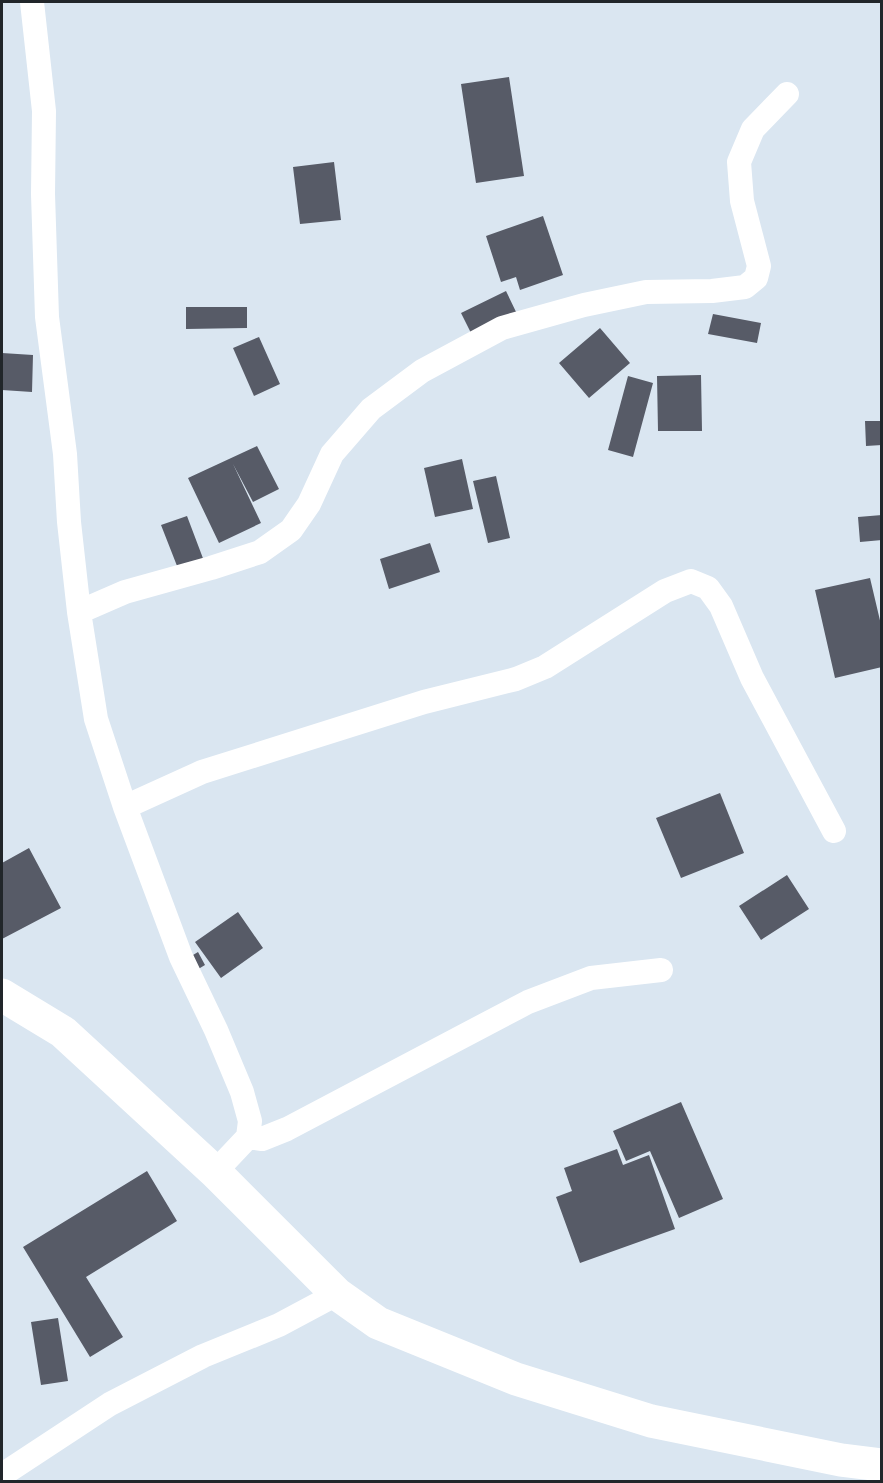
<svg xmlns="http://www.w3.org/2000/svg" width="883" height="1483" viewBox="0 0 883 1483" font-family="'Space Grotesk',sans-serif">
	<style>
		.building { fill: #575b67 }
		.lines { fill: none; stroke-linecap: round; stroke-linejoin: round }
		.street { stroke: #fff; stroke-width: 24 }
		.secondary { stroke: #fff; stroke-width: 33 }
	</style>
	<rect width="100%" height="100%" fill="#dae6f1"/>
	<path class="building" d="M 509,77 L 524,176 L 476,183 L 461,84 Z
		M 334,162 L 341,220 L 300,224 L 293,167 Z
		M 543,216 L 563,275 L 520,290 L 516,277 L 501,282 L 486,236 Z
		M 506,291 L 518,316 L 473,337 L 461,313 Z
		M 186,307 L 247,307 L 247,328 L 186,329 Z
		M 713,314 L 761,323 L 757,343 L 708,334 Z
		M 600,328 L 630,363 L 589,398 L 559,363 Z
		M 259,337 L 280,384 L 254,396 L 233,348 Z
		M 2,353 L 33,355 L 32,392 L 2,390 Z
		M 701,375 L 702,431 L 658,431 L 657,376 Z
		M 628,376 L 653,383 L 633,457 L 608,450 Z
		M 865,421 L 882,421 L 882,445 L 866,446 Z
		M 257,446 L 279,489 L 253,502 L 233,464 L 261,523 L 219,543 L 188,478 Z
		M 462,459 L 473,509 L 435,517 L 424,468 Z
		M 496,476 L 510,538 L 488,543 L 473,481 Z
		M 882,515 L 882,540 L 860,542 L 858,517 Z
		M 187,516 L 204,561 L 179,571 L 161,525 Z
		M 430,543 L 440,572 L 389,589 L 380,559 Z
		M 870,578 L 882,629 L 882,667 L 835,678 L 815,590 Z
		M 720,793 L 744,853 L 681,878 L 656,818 Z
		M 29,848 L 61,908 L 2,939 L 2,863 Z
		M 787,875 L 809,909 L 761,940 L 739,906 Z
		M 238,912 L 263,948 L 221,978 L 195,942 Z
		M 198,952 L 205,965 L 195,971 L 188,958 Z
		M 681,1102 L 723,1199 L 679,1218 L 650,1151 L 626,1161 L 613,1131 Z
		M 617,1149 L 623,1165 L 649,1155 L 675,1229 L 580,1263 L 556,1197 L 572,1191 L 564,1168 Z
		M 147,1171 L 177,1221 L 86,1277 L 123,1337 L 90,1357 L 23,1247 Z
		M 58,1318 L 68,1381 L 41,1385 L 31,1322 Z"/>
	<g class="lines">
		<path class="street" d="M 32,2 L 44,111 L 43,194 L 47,317 L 65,454 L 69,522 L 79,612 L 96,719 L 125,807 L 181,957 L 216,1030 L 242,1092 L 250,1121 L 248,1137 L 215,1172
			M 79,612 L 125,592 L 211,568 L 260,552 L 291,530 L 309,504 L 332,454 L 371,409 L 422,371 L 502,328 L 584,305 L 646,292 L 712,291 L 745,287 L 756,278 L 759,266 L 742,201 L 739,162 L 753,129 L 787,94
			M 125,807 L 202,772 L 424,702 L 516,679 L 545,667 L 665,591 L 691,581 L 708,588 L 721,606 L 752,678 L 834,831
			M 248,1137 L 262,1139 L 287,1129 L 528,1002 L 591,978 L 661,970
			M 2,1475 L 110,1404 L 203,1356 L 279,1325 L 337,1294"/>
		<path class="secondary" d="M 2,995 L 63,1032 L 215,1172 L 337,1294 L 378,1323 L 516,1379 L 651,1421 L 841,1460 L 882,1465"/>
	</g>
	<rect width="883" height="1483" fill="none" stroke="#21262a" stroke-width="6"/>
</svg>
